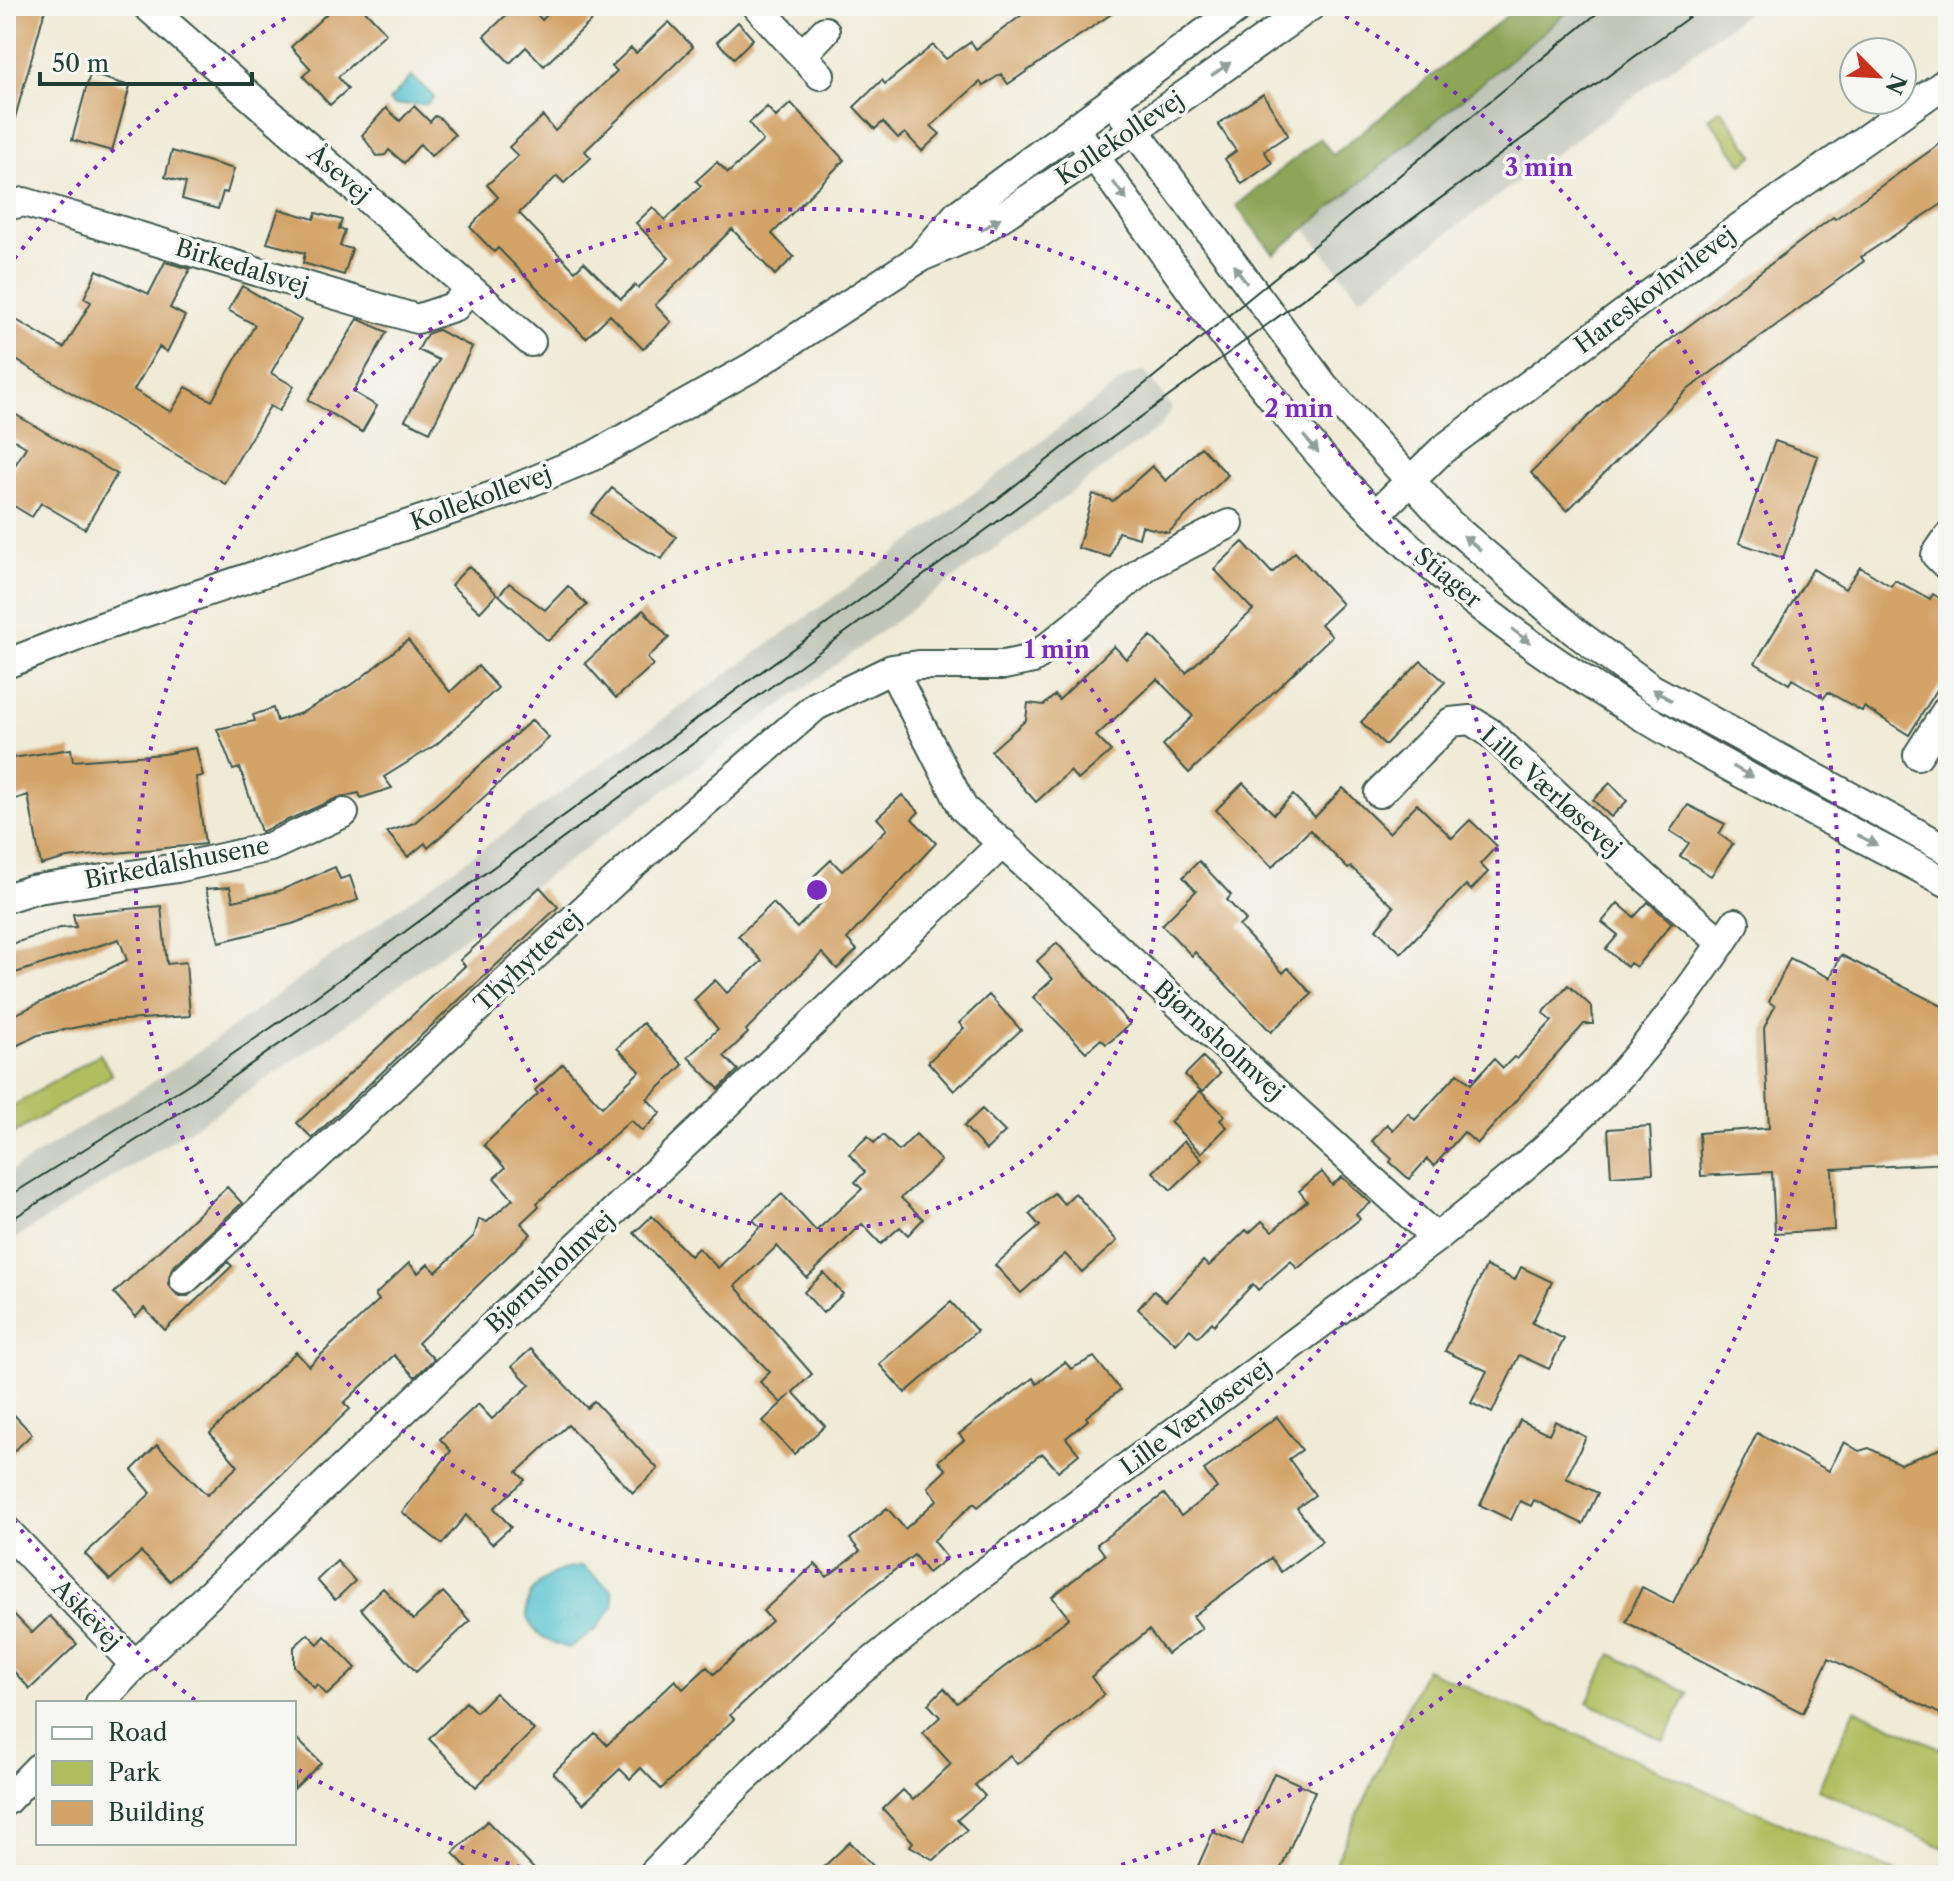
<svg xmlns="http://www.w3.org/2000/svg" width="1954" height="1881" viewBox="0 0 1954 1881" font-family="'Libre Caslon Text',serif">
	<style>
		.industrial { fill: #c2c6b9 }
		.green { fill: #b1be60; stroke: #687e4a; stroke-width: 2 }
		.forest { fill: #8ca556; stroke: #567145; stroke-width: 2 }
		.water { fill: #55c2ce; stroke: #3a8081; stroke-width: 2 }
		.building { fill: #d3a368 }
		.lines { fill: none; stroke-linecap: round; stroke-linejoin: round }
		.minor-casing { stroke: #3e574c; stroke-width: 32 }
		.minor { stroke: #fff; stroke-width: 28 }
		.tram { stroke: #1f3d34; stroke-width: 2 }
		.oneway { fill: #8f9e9a }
		.ring { fill: none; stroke: #7b2cbf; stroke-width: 4; stroke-dasharray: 4 8 }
		.labels { text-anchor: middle; stroke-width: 7; stroke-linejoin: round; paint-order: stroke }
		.street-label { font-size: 24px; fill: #1f3d34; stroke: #f6f6f2 }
		.centre { fill: #7b2cbf; stroke: #f6f6f2; stroke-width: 4 }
		.ring-label { font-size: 24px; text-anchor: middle; font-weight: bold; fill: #7b2cbf; stroke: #f6f6f2; stroke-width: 7; stroke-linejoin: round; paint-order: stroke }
	</style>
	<rect width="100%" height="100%" fill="#f6f6f2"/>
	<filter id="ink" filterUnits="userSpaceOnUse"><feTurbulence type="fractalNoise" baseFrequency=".0125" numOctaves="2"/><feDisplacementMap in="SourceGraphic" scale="16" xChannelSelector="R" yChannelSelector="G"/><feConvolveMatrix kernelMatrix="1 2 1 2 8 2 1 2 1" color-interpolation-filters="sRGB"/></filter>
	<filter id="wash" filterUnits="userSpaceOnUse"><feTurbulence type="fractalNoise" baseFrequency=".006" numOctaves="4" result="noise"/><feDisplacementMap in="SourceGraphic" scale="32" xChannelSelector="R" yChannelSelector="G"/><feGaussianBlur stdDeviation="1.8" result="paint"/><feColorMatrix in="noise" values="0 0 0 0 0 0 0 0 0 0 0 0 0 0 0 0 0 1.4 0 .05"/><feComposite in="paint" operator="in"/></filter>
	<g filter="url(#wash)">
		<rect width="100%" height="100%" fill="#f0ebd7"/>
		<path class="industrial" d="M 1575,6 L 1756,6 L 1360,298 L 1305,228 Z
			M 1144,370 L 1172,408 L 1160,427 L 327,1038 L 207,1119 L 6,1244 L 6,1174 L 178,1066 L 886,560 L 1126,377 Z"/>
		<path class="green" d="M 1721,109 L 1754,155 L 1742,164 L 1709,118 Z
			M 100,1054 L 112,1075 L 6,1138 L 6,1110 Z
			M 1611,1654 L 1688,1693 L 1664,1741 L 1587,1702 Z
			M 1425,1669 L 1903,1875 L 1330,1875 Z
			M 1855,1709 L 1948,1752 L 1948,1850 L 1818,1789 Z"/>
		<path class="forest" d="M 1519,6 L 1575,6 L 1274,254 L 1236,206 L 1320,138 L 1333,155 Z"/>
		<path class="water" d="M 412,76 L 434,97 L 427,104 L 394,105 L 389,101 Z
			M 582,1566 L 612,1590 L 614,1606 L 595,1630 L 569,1648 C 499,1630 524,1571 582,1566 Z"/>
		<g id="blocks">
			<path class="building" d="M 6,6 L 46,6 L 13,125 L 6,124 Z
				M 335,6 L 361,6 L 386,33 L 338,77 L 348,89 L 330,105 L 303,76 L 311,69 L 291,47 Z
				M 516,6 L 529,6 L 542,20 L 556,6 L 607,6 L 544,66 L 526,47 L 510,63 L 484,36 Z
				M 1034,6 L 1123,6 L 1008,84 L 1001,74 L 983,86 L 980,82 L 931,126 L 940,134 L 922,151 L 905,133 L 898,138 L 883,122 L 875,129 L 854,107 L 882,80 L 885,84 L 933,45 L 946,59 L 971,42 L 976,49 Z
				M 669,22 L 693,47 L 585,151 L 591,158 L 564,183 L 557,176 L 519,213 L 575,271 L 584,262 L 621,299 L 635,285 L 638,288 L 669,258 L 636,223 L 653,207 L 665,220 L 701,186 L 696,181 L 717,162 L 728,173 L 763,141 L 749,123 L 767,107 L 776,117 L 791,103 L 844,160 L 772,234 L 794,257 L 775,275 L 732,229 L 655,305 L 671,322 L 643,349 L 610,315 L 586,338 L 498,248 L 494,252 L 470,227 L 498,197 L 487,185 L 518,156 L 509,147 L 543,116 L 555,131 L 617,71 L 612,66 L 631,48 L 636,53 Z
				M 738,22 L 753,39 L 734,58 L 717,42 Z
				M 90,74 L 130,86 L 112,151 L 72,140 Z
				M 1263,94 L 1288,135 L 1264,151 L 1272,163 L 1242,184 L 1225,159 L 1236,151 L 1218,124 Z
				M 414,106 L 430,122 L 435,116 L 440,118 L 455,135 L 431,156 L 420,144 L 404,163 L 389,150 L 385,155 L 377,156 L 362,135 L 386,108 L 400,121 Z
				M 1948,138 L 1948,200 L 1861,257 L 1864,261 L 1686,391 L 1567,511 L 1531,473 L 1650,355 L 1833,217 L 1835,219 Z
				M 172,151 L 234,169 L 227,193 L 223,192 L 218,209 L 182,199 L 186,183 L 165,177 Z
				M 279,209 L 314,219 L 316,213 L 342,220 L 339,229 L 345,230 L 340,246 L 352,249 L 344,275 L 303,263 L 305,253 L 267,243 Z
				M 165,262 L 190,269 L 170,308 L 185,316 L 167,352 L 159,347 L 134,390 L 171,412 L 186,387 L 212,401 L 255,325 L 228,310 L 242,286 L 301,320 L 271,373 L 294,386 L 279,411 L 270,406 L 224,483 L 6,354 L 6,314 L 64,348 L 91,302 L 84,298 L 97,270 L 149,294 Z
				M 358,319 L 387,332 L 353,392 L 377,406 L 362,432 L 308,400 Z
				M 438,330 L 472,347 L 430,432 L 405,420 L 439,360 L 418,350 L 427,334 Z
				M 6,409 L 117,474 L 85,529 L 41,503 L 32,517 L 6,501 L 6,480 L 26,447 L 6,435 Z
				M 1775,441 L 1818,456 L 1783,558 L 1739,543 Z
				M 1201,447 L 1228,475 L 1168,533 L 1142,526 L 1139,538 L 1118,532 L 1110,557 L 1078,548 L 1093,494 L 1113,501 L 1152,466 L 1166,481 Z
				M 612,488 L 676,537 L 662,559 L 620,536 L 591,513 Z
				M 1243,542 L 1272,573 L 1295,552 L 1342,604 L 1321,624 L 1332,636 L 1189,773 L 1163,745 L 1193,716 L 1157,679 L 1096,736 L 1111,751 L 1078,780 L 1070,771 L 1036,802 L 991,751 L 1026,720 L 1028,703 L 1044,705 L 1055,695 L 1059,700 L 1114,646 L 1126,659 L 1151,636 L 1186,673 L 1253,610 L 1214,569 Z
				M 469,566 L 497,594 L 480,612 L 451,585 Z
				M 1860,567 L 1891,586 L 1895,580 L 1930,599 L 1933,594 L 1948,603 L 1948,672 L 1909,735 L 1864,707 L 1862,711 L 1828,692 L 1824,698 L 1792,679 L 1789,684 L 1755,663 L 1813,569 L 1845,589 Z
				M 509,583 L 545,610 L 568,586 L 587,605 L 548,641 L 499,595 Z
				M 643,610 L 669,638 L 647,658 L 653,665 L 616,698 L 585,663 Z
				M 408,640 L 450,692 L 478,666 L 498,688 L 437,744 L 384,777 L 392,788 L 361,798 L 359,793 L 337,798 L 261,832 L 240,768 L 233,770 L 217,729 L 255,721 L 253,715 L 273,708 L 277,721 L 301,713 L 356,682 Z
				M 1421,661 L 1445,682 L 1385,745 L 1361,722 Z
				M 532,720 L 549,738 L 428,848 L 425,843 L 408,857 L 387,832 L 414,823 Z
				M 196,748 L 203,776 L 196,777 L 205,844 L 67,858 L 41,865 L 28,795 L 6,802 L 6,759 L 71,749 L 73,761 L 164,754 Z
				M 1243,783 L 1274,814 L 1293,795 L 1315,817 L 1343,788 L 1389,833 L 1417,804 L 1452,838 L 1470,820 L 1497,846 L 1480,864 L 1488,872 L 1471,890 L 1466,885 L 1401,953 L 1376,929 L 1394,907 L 1351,867 L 1348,869 L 1310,830 L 1272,867 L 1216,810 Z
				M 1610,783 L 1627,801 L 1611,817 L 1593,800 Z
				M 902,795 L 919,812 L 912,819 L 936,843 L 847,939 L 857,950 L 837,969 L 822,953 L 746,1030 L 748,1033 L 724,1056 L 738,1070 L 719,1089 L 688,1057 L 718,1029 L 694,1000 L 715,980 L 727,993 L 762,961 L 738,936 L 773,903 L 797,928 L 828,896 L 814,876 L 831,860 L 842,871 L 887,829 L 877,818 Z
				M 1688,805 L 1725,824 L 1719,834 L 1733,844 L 1711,876 L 1680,856 L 1689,843 L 1670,831 Z
				M 1199,861 L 1231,895 L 1227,900 L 1246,920 L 1239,926 L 1283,973 L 1288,968 L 1312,994 L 1271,1032 L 1195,952 L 1192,956 L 1162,925 L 1196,891 L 1183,877 Z
				M 335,867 L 340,879 L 350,876 L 358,900 L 292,924 L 219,942 L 206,889 L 230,887 L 233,901 L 279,891 Z
				M 540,887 L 558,907 L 312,1138 L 297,1123 L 465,966 L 460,960 Z
				M 1648,902 L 1672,923 L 1636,967 L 1630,963 L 1627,967 L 1606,949 L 1618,935 L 1602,922 L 1618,903 L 1634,917 Z
				M 161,906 L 167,964 L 186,962 L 190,1016 L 108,1021 L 38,1035 L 6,1051 L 6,1019 L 127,960 L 119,939 L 6,976 L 6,946 L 60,928 L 76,927 L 73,914 Z
				M 1057,943 L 1130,1024 L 1112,1040 L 1106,1044 L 1101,1039 L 1086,1052 L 1033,997 L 1053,979 L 1037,961 Z
				M 1841,955 L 1948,1009 L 1948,1163 L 1832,1169 L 1834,1230 L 1775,1233 L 1772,1172 L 1701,1176 L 1699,1133 L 1769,1128 L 1764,1028 L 1775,1006 L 1769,1002 L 1790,958 L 1830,978 Z
				M 1568,985 L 1592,1007 L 1593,1024 L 1584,1024 L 1477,1144 L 1464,1132 L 1434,1166 L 1427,1159 L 1409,1179 L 1390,1162 L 1392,1159 L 1372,1141 L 1387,1124 L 1393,1130 L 1408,1113 L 1415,1120 L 1458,1073 L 1471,1084 L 1494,1059 L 1503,1068 L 1514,1057 L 1517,1059 L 1552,1021 L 1543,1013 Z
				M 989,995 L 1021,1030 L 954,1091 L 928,1062 L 964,1028 L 959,1023 Z
				M 643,1023 L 683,1065 L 647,1099 L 661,1113 L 642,1131 L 631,1120 L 537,1203 L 539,1206 L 521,1223 L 531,1234 L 418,1343 L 434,1359 L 415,1377 L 394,1355 L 344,1403 L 350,1409 L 170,1581 L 141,1552 L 110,1580 L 85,1554 L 151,1493 L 132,1470 L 157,1445 L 207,1495 L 238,1466 L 210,1433 L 296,1352 L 309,1366 L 379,1300 L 375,1295 L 409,1263 L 418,1273 L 428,1264 L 436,1272 L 474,1236 L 479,1219 L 487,1222 L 513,1199 L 494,1178 L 505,1168 L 484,1145 L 538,1094 L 535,1090 L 563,1064 L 602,1107 L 640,1071 L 617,1048 Z
				M 1203,1057 L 1220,1074 L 1202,1092 L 1185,1075 Z
				M 1200,1091 L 1225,1116 L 1220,1120 L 1227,1127 L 1201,1153 L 1170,1122 Z
				M 982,1109 L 1005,1132 L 986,1150 L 964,1126 Z
				M 1650,1126 L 1653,1173 L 1611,1176 L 1608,1129 Z
				M 916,1134 L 941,1161 L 901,1198 L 923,1219 L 908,1235 L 900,1227 L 881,1244 L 862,1224 L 807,1278 L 777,1246 L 735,1286 L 812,1374 L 793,1392 L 825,1426 L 794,1454 L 763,1421 L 790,1395 L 781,1403 L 760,1382 L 770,1372 L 634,1233 L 652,1216 L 690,1256 L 698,1248 L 718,1268 L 760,1227 L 753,1220 L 782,1194 L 816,1231 L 862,1189 L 855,1182 L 865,1172 L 849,1154 L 868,1136 L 874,1143 L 883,1135 L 899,1151 Z
				M 1184,1141 L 1202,1160 L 1171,1190 L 1153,1172 Z
				M 1322,1172 L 1332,1185 L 1342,1177 L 1371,1203 L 1356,1214 L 1360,1219 L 1297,1269 L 1291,1261 L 1258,1290 L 1253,1284 L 1214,1325 L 1212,1322 L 1198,1337 L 1190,1329 L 1176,1344 L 1138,1309 L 1154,1291 L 1166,1301 L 1203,1261 L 1209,1266 L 1246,1230 L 1249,1233 L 1262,1221 L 1272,1231 L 1307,1201 L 1299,1191 Z
				M 227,1187 L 242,1203 L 172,1268 L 168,1284 L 178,1296 L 188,1296 L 228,1262 L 232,1266 L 165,1330 L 144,1308 L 136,1317 L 114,1293 Z
				M 1054,1193 L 1064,1204 L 1075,1193 L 1117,1241 L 1082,1272 L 1065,1254 L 1021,1293 L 995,1265 L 1040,1226 L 1029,1214 Z
				M 1486,1266 L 1515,1280 L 1521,1267 L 1552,1282 L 1532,1323 L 1564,1339 L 1549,1369 L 1519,1355 L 1492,1413 L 1471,1403 L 1487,1371 L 1445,1351 Z
				M 824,1273 L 843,1294 L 823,1313 L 804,1292 Z
				M 951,1302 L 977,1331 L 905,1393 L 879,1364 Z
				M 531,1349 L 587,1408 L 594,1401 L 658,1469 L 633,1493 L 568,1425 L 517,1472 L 525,1480 L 494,1508 L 511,1527 L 492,1544 L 466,1515 L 442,1544 L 402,1512 L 451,1451 L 440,1439 L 478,1404 L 492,1419 L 530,1385 L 512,1366 Z
				M 1094,1357 L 1120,1390 L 1086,1417 L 1088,1420 L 1066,1438 L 1079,1454 L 1058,1471 L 1043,1454 L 1038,1456 L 978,1507 L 974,1503 L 933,1541 L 947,1558 L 928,1573 L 914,1555 L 851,1604 L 730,1715 L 734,1719 L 661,1789 L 641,1768 L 630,1779 L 620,1769 L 583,1804 L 553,1773 L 595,1733 L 607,1745 L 675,1680 L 683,1689 L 707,1667 L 714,1674 L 772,1621 L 763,1611 L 815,1564 L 827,1577 L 860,1551 L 850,1539 L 887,1508 L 905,1529 L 937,1500 L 928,1487 L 946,1470 L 938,1461 L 964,1440 L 959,1434 L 1033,1378 L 1037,1384 L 1065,1362 L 1071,1369 Z
				M 6,1406 L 32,1434 L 6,1459 Z
				M 1277,1417 L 1302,1450 L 1289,1459 L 1315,1495 L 1297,1508 L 1322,1541 L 1281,1572 L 1271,1558 L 1193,1616 L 1202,1628 L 1167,1654 L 1149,1630 L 1091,1677 L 1104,1694 L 1081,1715 L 1017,1764 L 1010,1755 L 975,1785 L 985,1796 L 957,1820 L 967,1830 L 934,1860 L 910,1846 L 913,1842 L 883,1809 L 903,1790 L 913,1800 L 951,1764 L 923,1733 L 940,1717 L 928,1704 L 944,1688 L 957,1703 L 1069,1618 L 1052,1597 L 1105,1555 L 1097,1544 L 1164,1494 L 1181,1516 L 1217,1488 L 1204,1470 Z
				M 1520,1420 L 1549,1434 L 1555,1421 L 1586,1437 L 1566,1478 L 1598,1493 L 1583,1524 L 1534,1500 L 1531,1506 L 1520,1501 L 1511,1520 L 1480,1505 Z
				M 1757,1433 L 1829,1471 L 1844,1442 L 1859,1451 L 1869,1448 L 1900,1464 L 1948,1446 L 1948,1718 L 1829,1658 L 1803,1713 L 1626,1622 L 1642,1587 L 1673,1603 Z
				M 337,1561 L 355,1581 L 335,1600 L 317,1580 Z
				M 383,1588 L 413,1620 L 443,1592 L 470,1621 L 416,1672 L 361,1609 Z
				M 6,1606 L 32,1633 L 50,1616 L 77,1644 L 30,1689 L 6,1663 Z
				M 308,1634 L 318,1644 L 325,1636 L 356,1668 L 327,1695 L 317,1684 L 314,1688 L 294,1666 L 294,1647 Z
				M 495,1693 L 534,1730 L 476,1787 L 429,1739 L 466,1702 L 476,1712 Z
				M 294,1736 L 321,1763 L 294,1789 Z
				M 1274,1773 L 1315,1791 L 1278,1875 L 1194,1875 L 1213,1832 L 1242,1845 Z
				M 487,1821 L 540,1875 L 474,1875 L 453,1853 Z
				M 850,1842 L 882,1875 L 815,1875 Z"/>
		</g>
	</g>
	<g filter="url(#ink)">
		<use href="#blocks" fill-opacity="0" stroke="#3e574c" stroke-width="2"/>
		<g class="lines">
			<defs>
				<path id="minor" d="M 147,6 L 531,342
					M 757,6 L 820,75
					M 802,55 L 825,31
					M 1112,100 L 1324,386 L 1449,523 L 1574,631 L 1651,688 L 1948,850
					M 1074,128 C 1170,259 1260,398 1375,514 C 1536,676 1749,777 1948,883
					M 6,206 L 24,202 L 417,319 L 456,306 L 467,288
					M 924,253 L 957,215 L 1241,6
					M 1376,514 L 1442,450 L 1726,237 L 1948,81
					M 1948,537 L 1936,555 L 1948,567
					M 6,664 L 101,627 L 511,490 L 593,456 L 752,367 L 921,257 L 975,234 L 1152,118 L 1311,6
					M 892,669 L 963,808 L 1436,1238
					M 1918,755 L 1948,708
					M 1379,793 L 1451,722 L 1470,720 L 1489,732 L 1647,879 L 1722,943
					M 6,898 L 31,890 L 177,868 L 270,847 L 344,813
					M 184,1280 L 630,867 L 816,706 L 892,669 L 919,665 L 1004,665 L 1033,659 L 1149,565 L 1229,524
					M 6,1530 L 135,1665
					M 100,1703 L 135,1665 L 1003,843
					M 6,1801 L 38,1768
					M 652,1875 L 740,1783 L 860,1671 L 977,1578 L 1436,1238 C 1487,1197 1539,1156 1586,1111 C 1642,1057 1692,988 1735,923"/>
			</defs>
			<use href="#minor" class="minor-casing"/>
			<use href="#minor" class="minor"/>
			<path class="tram" d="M 6,1198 L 192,1082 L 307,1003 L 986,508 L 1151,379 L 1606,6
				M 6,1223 L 201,1099 L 317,1018 L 1704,6"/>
		</g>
		<defs><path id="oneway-solid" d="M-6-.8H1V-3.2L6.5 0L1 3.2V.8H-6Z" transform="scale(2)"/></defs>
		<g class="oneway">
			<use href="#oneway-solid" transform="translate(1221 69) rotate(-35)"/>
			<use href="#oneway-solid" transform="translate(1120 191) rotate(54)"/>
			<use href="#oneway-solid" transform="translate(991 224) rotate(-34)"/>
			<use href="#oneway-solid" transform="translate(1240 274) rotate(-126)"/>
			<use href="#oneway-solid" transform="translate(1311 444) rotate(49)"/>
			<use href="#oneway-solid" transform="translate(1472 543) rotate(-139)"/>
			<use href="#oneway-solid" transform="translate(1521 636) rotate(37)"/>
			<use href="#oneway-solid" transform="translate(1662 695) rotate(-150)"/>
			<use href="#oneway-solid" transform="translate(1743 772) rotate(29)"/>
			<use href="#oneway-solid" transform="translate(1867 840) rotate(28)"/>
		</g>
	</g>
	<g class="ring">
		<circle cx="817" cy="890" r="340"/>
		<circle cx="817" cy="890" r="681"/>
		<path d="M544 1874A1021 1021 0 0 1 299 1770M195 1700A1021 1021 0 0 1 7 1512M7 268A1021 1021 0 0 1 299 10M1335 10A1021 1021 0 0 1 1090 1874"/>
	</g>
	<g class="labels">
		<g class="street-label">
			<text transform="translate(1120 138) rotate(-34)" y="8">Kollekollevej</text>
			<text transform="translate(339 174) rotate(41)" y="8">Åsevej</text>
			<text transform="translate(242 267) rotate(17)" y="8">Birkedalsvej</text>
			<text transform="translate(1655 290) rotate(-37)" y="8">Hareskovhvilevej</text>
			<text transform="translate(481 498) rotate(-20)" y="8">Kollekollevej</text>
			<text transform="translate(1448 578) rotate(40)" y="8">Stiager</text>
			<text transform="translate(1551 792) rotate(42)" y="8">Lille Værløsevej</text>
			<text transform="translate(177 863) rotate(-11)" y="8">Birkedalshusene</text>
			<text transform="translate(528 961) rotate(-43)" y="8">Thyhyttevej</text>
			<text transform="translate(1219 1040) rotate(42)" y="8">Bjørnsholmvej</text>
			<text transform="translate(550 1272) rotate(-43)" y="8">Bjørnsholmvej</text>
			<text transform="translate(1196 1417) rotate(-36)" y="8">Lille Værløsevej</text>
			<text transform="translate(87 1615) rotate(46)" y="8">Askevej</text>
		</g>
	</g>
	<circle cx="817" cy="890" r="12" class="centre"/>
	<g class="ring-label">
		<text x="1539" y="176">3 min</text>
		<text x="1299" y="417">2 min</text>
		<text x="1057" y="658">1 min</text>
	</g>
	<rect width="1954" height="1881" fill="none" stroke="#f6f6f2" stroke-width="32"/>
	<rect x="36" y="1701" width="260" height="144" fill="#f6f6f2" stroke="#a0aca6" stroke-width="2"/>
	<rect x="52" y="1727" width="40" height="12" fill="#ffffff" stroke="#a0aca6" stroke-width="2"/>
	<text x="108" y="1741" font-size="24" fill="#1f3d34">Road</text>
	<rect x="52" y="1761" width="40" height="24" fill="#b1be60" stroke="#a0aca6" stroke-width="2"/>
	<text x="108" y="1781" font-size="24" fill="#1f3d34">Park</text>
	<rect x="52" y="1801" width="40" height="24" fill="#d3a368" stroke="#a0aca6" stroke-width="2"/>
	<text x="108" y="1821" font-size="24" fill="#1f3d34">Building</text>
	<g transform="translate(1878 76) rotate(114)"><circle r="38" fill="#f6f6f2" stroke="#a0aca6" stroke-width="2"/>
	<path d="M0-6L14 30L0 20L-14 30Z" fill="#c8321e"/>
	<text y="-12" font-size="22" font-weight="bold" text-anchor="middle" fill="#1f3d34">N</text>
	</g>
	<path d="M40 72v12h212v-12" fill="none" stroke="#1f3d34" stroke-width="4"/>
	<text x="52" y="72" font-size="24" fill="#1f3d34" stroke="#f6f6f2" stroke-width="6" paint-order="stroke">50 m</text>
</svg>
